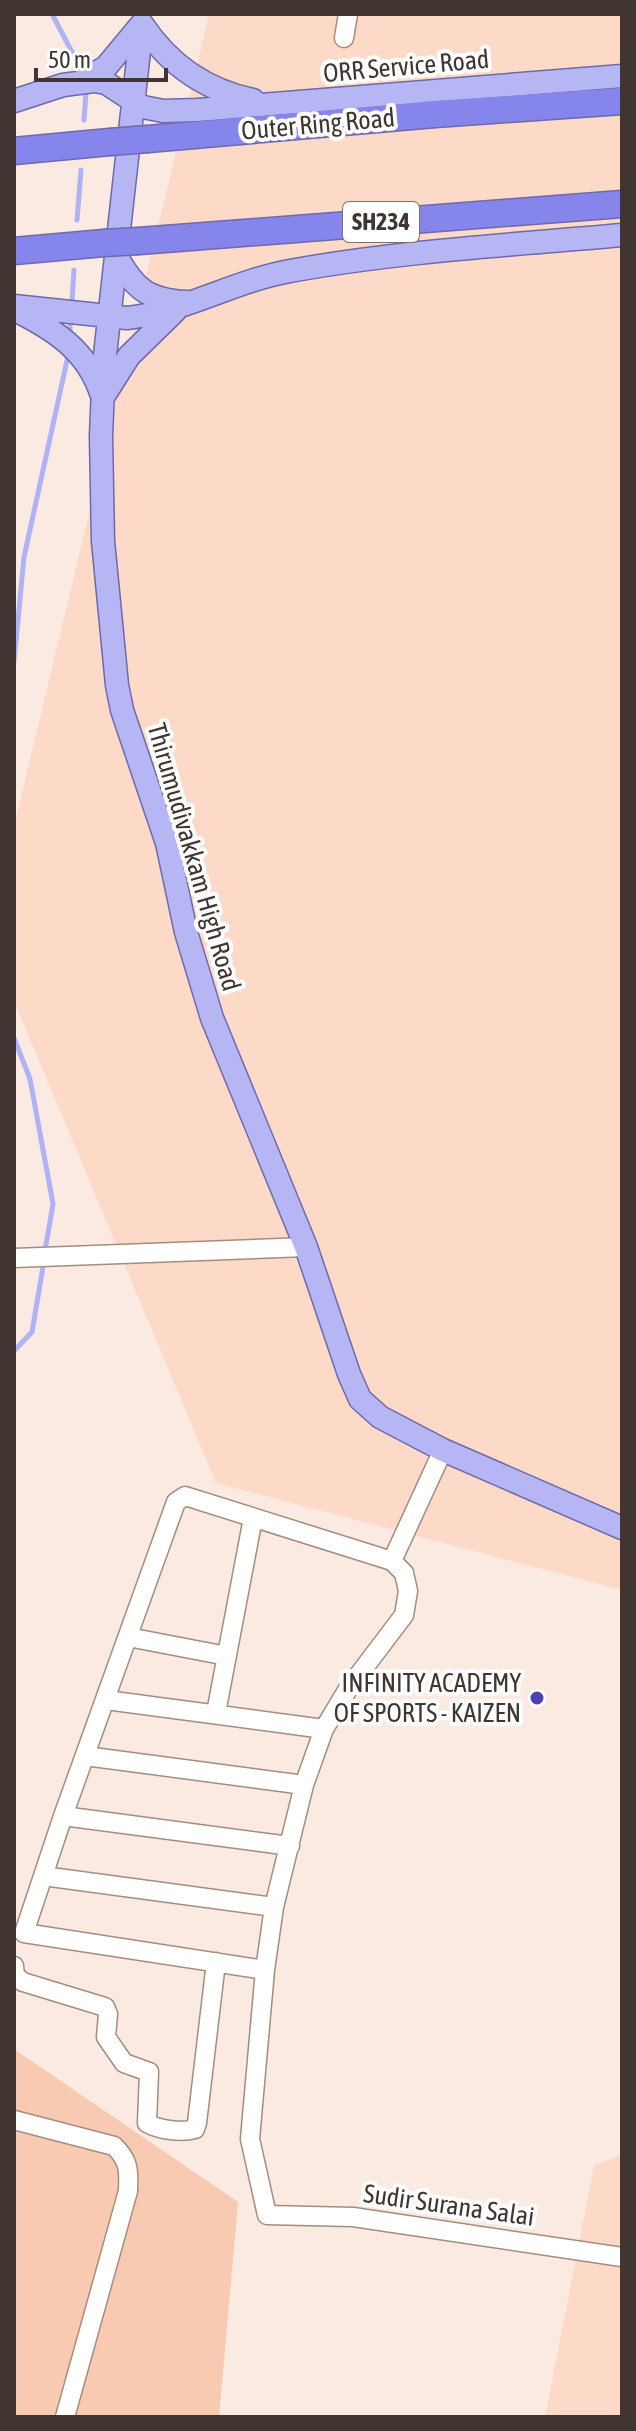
<svg xmlns="http://www.w3.org/2000/svg" width="636" height="2431" viewBox="0 0 636 2431" font-family="'Asap Condensed',sans-serif">
	<style>
		.built { fill: #fddac7 }
		.green { fill: #f8cab1 }
		.lines { fill: none; stroke-linecap: round; stroke-linejoin: round }
		.stream { stroke: #afb2f6; stroke-width: 5 }
		.minor-casing { stroke: #a58c7e; stroke-width: 21 }
		.major-casing { stroke: #6e69aa; stroke-width: 25 }
		.highway-casing { stroke: #6e69aa; stroke-width: 29 }
		.minor { stroke: #fff; stroke-width: 18 }
		.major { stroke: #b6b6f4; stroke-width: 22 }
		.highway { stroke: #8685ec; stroke-width: 26 }
		.highway-bridge-casing { stroke: #6e69aa; stroke-width: 29; stroke-linecap: butt }
		.highway-bridge { stroke: #8685ec; stroke-width: 26 }
		.poi-dot { fill: #4d3fb6; stroke: #fff; stroke-width: 3 }
		.labels { text-anchor: middle; stroke-width: 8; stroke-linejoin: round; paint-order: stroke }
		.shield { fill: #fff; stroke: #79726e; stroke-width: 2 }
		.shield-label { font-size: 24px; font-weight: bold; fill: #403530 }
		.street-label { font-size: 26px; fill: #403530; stroke: #fff }
		.poi-label { font-size: 26px; fill: #403530; stroke: #fff; text-anchor: end }
	</style>
	<rect width="100%" height="100%" fill="#fbeae1"/>
	<path class="built" d="M 209,14 L 622,14 L 622,1590 L 216,1483 L 14,1001 L 14,826 Z
		M 622,2154 L 622,2417 L 545,2417 L 594,2166 Z"/>
	<path class="green" d="M 14,2049 L 238,2202 L 219,2417 L 14,2417 Z"/>
	<g class="lines">
		<path class="stream" d="M 52,14 L 83,73
			M 84,120 L 86,92
			M 77,220 L 81,170
			M 72,301 L 74,270
			M 70,330 L 70,323
			M 14,662 L 24,557 L 68,356
			M 14,1038 L 30,1079 L 53,1204 L 45,1251
			M 14,1351 L 32,1332 L 44,1261"/>
		<defs>
			<path id="minor" d="M 344,38 L 348,14
				M 14,1258 L 306,1247
				M 392,1561 L 443,1450
				M 128,1637 L 227,1656
				M 106,1700 L 324,1729
				M 216,1713 L 253,1518
				M 85,1756 L 304,1785
				M 63,1816 L 290,1846
				M 43,1876 L 274,1907
				M 14,1966 L 15,1976 L 23,1982 L 105,2007 L 108,2014 L 106,2037 L 124,2063 L 149,2072 L 147,2123 C 159,2130 182,2133 195,2129 L 197,2123 L 216,1962
				M 265,1970 L 24,1933 L 63,1816 L 176,1502 L 185,1496 L 392,1561 L 404,1573 L 408,1591 L 404,1615 L 348,1689 L 324,1729 L 304,1785 L 274,1907 L 265,1970 L 250,2139 L 267,2215 L 353,2217 L 622,2257
				M 14,2120 L 114,2146 C 129,2160 129,2171 128,2191 L 65,2417"/>
			<path id="major" d="M 142,24 L 104,364 L 101,436 L 103,541 L 117,685 L 122,710 L 167,843 L 186,932 L 212,1018 L 306,1247 L 349,1374 L 360,1399 L 380,1417 L 443,1450 L 622,1528
				M 142,24 C 169,65 205,90 253,100
				M 82,81 L 106,67 L 141,25
				M 14,101 L 63,85 L 94,81 L 106,83 L 143,107 L 163,111 L 197,110 L 622,76
				M 116,255 C 134,289 148,300 186,302
				M 14,306 L 127,318 C 184,312 234,281 290,271 C 400,251 511,245 622,235
				M 17,311 C 55,330 87,351 101,393
				M 105,394 L 129,356 L 175,311"/>
			<path id="highway" d="M 148,139 L 435,114 L 622,101
				M 14,151 L 110,142
				M 139,241 L 622,204
				M 14,251 L 104,243"/>
		</defs>
		<use href="#minor" class="minor-casing"/>
		<use href="#major" class="major-casing"/>
		<use href="#highway" class="highway-casing"/>
		<use href="#minor" class="minor"/>
		<use href="#major" class="major"/>
		<use href="#highway" class="highway"/>
		<defs>
			<path id="highway-bridge" d="M 110,142 L 148,139
				M 104,243 L 139,241"/>
		</defs>
		<use href="#highway-bridge" class="highway-bridge-casing"/>
		<use href="#highway-bridge" class="highway-bridge"/>
	</g>
	<circle class="poi-dot" cx="537" cy="1698" r="8"/>
	<g class="labels">
		<rect class="shield" x="343" y="202" width="76" height="40" rx="6"/>
		<g class="shield-label">
			<text x="381" y="230">SH234</text>
		</g>
		<g class="street-label">
			<text transform="translate(406 66) rotate(-5)" y="9">ORR Service Road</text>
			<text transform="translate(318 124) rotate(-5)" y="9">Outer Ring Road</text>
			<text transform="translate(194 857) rotate(74)" y="9">Thirumudivakkam High Road</text>
			<text transform="translate(449 2205) rotate(8)" y="9">Sudir Surana Salai</text>
		</g>
		<g class="poi-label">
			<text x="521" y="1692">INFINITY ACADEMY<tspan x="521" dy="30">OF SPORTS - KAIZEN</tspan></text>
		</g>
	</g>
	<rect width="636" height="2431" fill="none" stroke="#403530" stroke-width="32"/>
	<path d="M36 68v12h130v-12" fill="none" stroke="#403530" stroke-width="4"/>
	<text x="48" y="68" font-size="24" fill="#403530" stroke="#ffffff" stroke-width="6" paint-order="stroke">50 m</text>
</svg>
